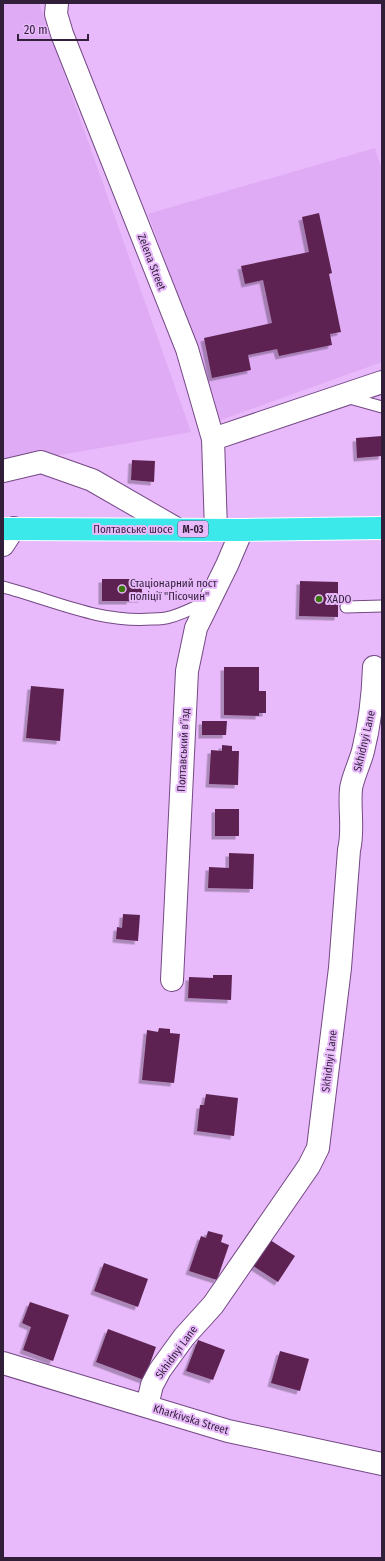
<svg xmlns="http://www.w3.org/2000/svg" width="385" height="1561" viewBox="0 0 385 1561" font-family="'Fira Sans Condensed',sans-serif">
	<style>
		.built { fill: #dfabf4 }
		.building { fill: #5d2451; filter: url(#shadow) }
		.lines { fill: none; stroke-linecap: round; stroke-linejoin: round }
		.service-casing { stroke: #744984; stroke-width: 13 }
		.minor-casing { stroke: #744984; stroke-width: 24 }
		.trunk-casing { stroke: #fff; stroke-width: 24 }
		.service { stroke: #fff; stroke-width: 11 }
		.minor { stroke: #fff; stroke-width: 22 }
		.trunk { stroke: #3be8ea; stroke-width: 22 }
		.poi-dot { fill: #3b770e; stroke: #e8b9fb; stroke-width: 1.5 }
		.labels { text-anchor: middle; stroke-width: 4; stroke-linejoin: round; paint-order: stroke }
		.shield { fill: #e8b9fb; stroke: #684d73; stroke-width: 1 }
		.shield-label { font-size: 10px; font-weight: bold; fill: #311f39 }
		.street-label { font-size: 11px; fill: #311f39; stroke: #e8b9fb }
		.poi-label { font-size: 11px; fill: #311f39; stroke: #e8b9fb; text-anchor: start }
	</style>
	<defs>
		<filter id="shadow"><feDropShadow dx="-3.5" dy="3.5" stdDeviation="0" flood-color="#0004"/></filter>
	</defs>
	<rect width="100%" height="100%" fill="#e8b9fb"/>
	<path class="built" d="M 3,3 L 39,3 L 191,432 L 3,465 Z
		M 375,148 L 382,171 L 382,362 L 218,421 L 197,347 L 148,214 Z"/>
	<path class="building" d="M 319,213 L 332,273 L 329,274 L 341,332 L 330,334 L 332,345 L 279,356 L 277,349 L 248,355 L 251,370 L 212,378 L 204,338 L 272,323 L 263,280 L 245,284 L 241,266 L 309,252 L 302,217 Z
		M 382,436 L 382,456 L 357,458 L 356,438 Z
		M 132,460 L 155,461 L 154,482 L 131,480 Z
		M 102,579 L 142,579 L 142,599 L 130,599 L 130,601 L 102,601 Z
		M 300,581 L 338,582 L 338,617 L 299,616 Z
		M 224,667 L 259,667 L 259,691 L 266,691 L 266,713 L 259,713 L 259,716 L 224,715 Z
		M 31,686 L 64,689 L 60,741 L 26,738 Z
		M 202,721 L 227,721 L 226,735 L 202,735 Z
		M 222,745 L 232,746 L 232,751 L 239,751 L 238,785 L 209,784 L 211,750 L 222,751 Z
		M 215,809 L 239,809 L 239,836 L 215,836 Z
		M 229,853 L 254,854 L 253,889 L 208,888 L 209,867 L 229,868 Z
		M 123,914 L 140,915 L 138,941 L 116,939 L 117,927 L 122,928 Z
		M 213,975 L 232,975 L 231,1000 L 188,998 L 189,977 L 213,978 Z
		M 159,1028 L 170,1029 L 170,1033 L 180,1034 L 174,1083 L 142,1080 L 147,1030 L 158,1032 Z
		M 206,1094 L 238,1098 L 234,1136 L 197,1131 L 200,1105 L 204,1105 Z
		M 208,1231 L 223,1235 L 221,1242 L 229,1245 L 217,1280 L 189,1271 L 201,1236 L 206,1238 Z
		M 267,1238 L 295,1256 L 278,1282 L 250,1264 Z
		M 104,1263 L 148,1279 L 138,1307 L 94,1291 Z
		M 30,1302 L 69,1315 L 53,1361 L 23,1350 L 31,1327 L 22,1323 Z
		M 108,1329 L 156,1347 L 144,1380 L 96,1362 Z
		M 198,1340 L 225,1350 L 213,1380 L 186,1371 Z
		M 280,1351 L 309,1359 L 300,1391 L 271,1383 Z"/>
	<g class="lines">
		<defs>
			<path id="service" d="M 346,397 L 382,407
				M 3,587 C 53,600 99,623 152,619 C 157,619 164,619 170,617 C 182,614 195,607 206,602
				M 346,607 L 382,606"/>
			<path id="minor" d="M 57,3 L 56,14 L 62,34 L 187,349 L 213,439 L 216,530
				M 213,439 L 382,382
				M 3,471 L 41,462 L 92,480 L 177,529
				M 3,545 L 14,528
				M 172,980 L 187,671 L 196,628 L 227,565 L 242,530
				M 3,1363 L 228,1431 L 382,1464
				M 147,1406 L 152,1385 L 160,1370 L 184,1337 L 213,1305 L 309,1166 L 318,1148 L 340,968 L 349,850 C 354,830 349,810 351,789 C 352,779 360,763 363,751 C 370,723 373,696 374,667"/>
			<path id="trunk" d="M 3,529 L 242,530 L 382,528"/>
		</defs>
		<use href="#service" class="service-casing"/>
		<use href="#minor" class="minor-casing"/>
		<use href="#trunk" class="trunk-casing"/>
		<use href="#service" class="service"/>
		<use href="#minor" class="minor"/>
		<use href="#trunk" class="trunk"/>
	</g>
	<g class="poi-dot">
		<circle cx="122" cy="589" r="4"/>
		<circle cx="319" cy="599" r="4"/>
	</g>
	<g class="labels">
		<rect class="shield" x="178" y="521" width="30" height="16" rx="3"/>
		<g class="shield-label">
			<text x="193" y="533">М-03</text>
		</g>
		<g class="street-label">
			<text transform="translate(152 262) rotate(69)" y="4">Zelena Street</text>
			<text x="133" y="533">Полтавське шосе</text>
			<text transform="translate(364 741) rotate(-77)" y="4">Skhidnyi Lane</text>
			<text transform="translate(183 750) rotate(-87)" y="4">Полтавський в’їзд</text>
			<text transform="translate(329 1061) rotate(-83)" y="4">Skhidnyi Lane</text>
			<text transform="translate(176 1352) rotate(-54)" y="4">Skhidnyi Lane</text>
			<text transform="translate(191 1419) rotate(17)" y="4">Kharkivska Street</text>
		</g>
		<g class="poi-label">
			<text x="130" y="587">Стаціонарний пост<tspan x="130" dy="13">поліції "Пісочин"</tspan></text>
			<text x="327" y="603">XADO</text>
		</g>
	</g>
	<rect width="385" height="1561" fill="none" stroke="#311f39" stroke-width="8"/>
	<path d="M18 34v6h70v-6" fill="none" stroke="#311f39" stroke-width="2"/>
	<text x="24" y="34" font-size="12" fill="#311f39" stroke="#e8b9fb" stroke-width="3" paint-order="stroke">20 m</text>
</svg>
